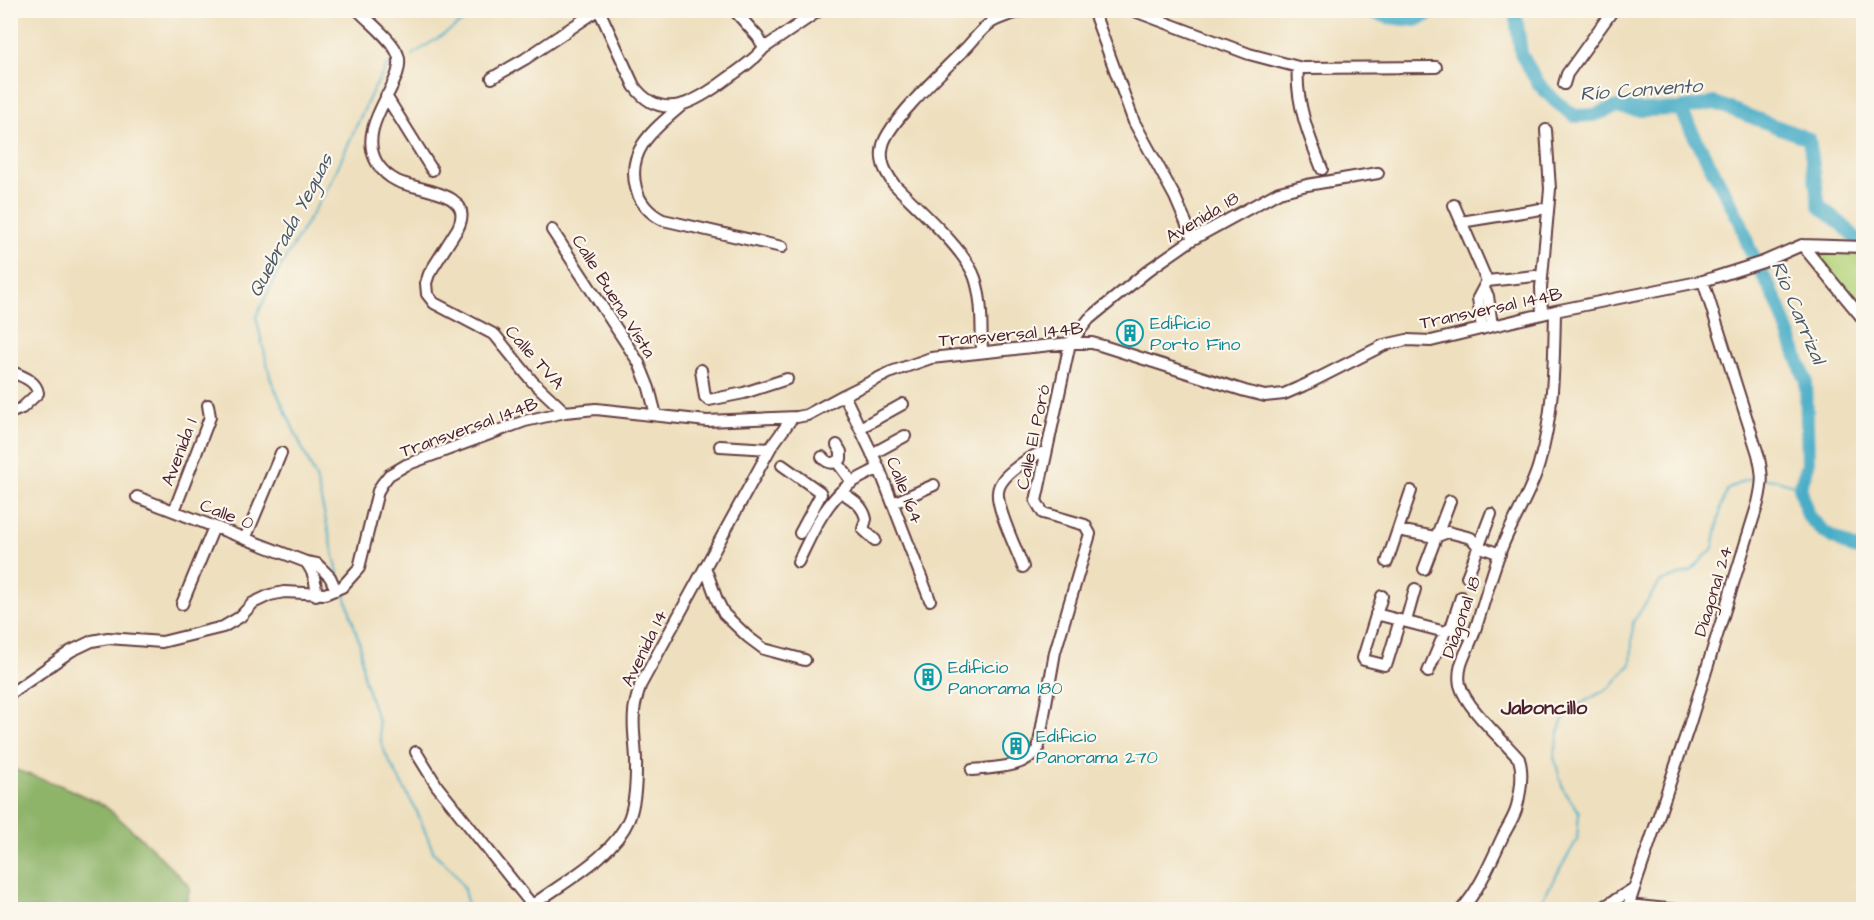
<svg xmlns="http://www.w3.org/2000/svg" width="1874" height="920" viewBox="0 0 1874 920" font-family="'Architects Daughter',sans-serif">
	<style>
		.green { fill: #b3d279; stroke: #7e7852; stroke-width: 1.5 }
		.forest { fill: #8eb469; stroke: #6c6a4a; stroke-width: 1.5 }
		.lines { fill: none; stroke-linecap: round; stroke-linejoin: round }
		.stream { stroke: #48adc7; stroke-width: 2 }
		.river { stroke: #48adc7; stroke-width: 14 }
		.minor-casing { stroke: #633c41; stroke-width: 14 }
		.minor { stroke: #fff; stroke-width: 10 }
		.labels { text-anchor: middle; stroke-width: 4.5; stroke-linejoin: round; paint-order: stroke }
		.street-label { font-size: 18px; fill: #4a1f2b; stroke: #fbf7ec }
		.culture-label { font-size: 18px; fill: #0d838f; stroke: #fbf7ec; text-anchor: start }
		.water-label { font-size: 20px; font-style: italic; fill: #495869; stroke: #fbf7ec }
		.neighbourhood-label { font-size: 20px; font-weight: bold; fill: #4a1f2b; stroke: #fbf7ec }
	</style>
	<rect width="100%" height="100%" fill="#fbf7ec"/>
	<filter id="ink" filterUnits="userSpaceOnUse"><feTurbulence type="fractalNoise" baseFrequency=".0167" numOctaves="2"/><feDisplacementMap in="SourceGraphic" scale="12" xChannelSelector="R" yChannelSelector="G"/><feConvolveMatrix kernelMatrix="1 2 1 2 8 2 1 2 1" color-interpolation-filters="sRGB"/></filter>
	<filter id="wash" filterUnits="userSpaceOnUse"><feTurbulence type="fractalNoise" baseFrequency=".008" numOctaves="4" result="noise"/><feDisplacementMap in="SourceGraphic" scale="24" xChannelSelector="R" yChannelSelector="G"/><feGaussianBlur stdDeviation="1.35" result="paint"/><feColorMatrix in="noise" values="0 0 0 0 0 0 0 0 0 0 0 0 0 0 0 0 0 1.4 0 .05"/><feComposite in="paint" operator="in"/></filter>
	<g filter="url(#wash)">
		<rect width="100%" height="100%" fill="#eedfbe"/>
		<path class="green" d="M 1817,250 L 1857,251 L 1863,256 L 1863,312 L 1818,256 Z"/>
		<path class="forest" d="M 13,769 L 62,786 L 105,806 L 150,846 L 190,887 L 185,909 L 11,909 L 10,773 Z"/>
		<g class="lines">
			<path class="stream" d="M 412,55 L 481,10
				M 1766,479 L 1777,480 L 1800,487
				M 339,577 L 316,478 L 271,380 L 256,317 L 282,264 L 331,182 L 371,94 L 387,66 L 393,63
				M 345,595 L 360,645 L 364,679 L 378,721 L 381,742 L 386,755 L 417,812 L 434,853 L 453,871 L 463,886 L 469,910
				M 1536,910 L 1577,840 L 1579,812 L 1563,789 L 1554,757 L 1561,723 L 1571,709 L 1609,688 L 1631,664 L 1633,622 L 1660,582 L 1691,571 L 1713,548 L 1721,507 L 1727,490 C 1736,485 1747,477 1757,478"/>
			<path class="river" d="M 1365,10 L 1388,17 L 1416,20 L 1437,10
				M 1515,10 L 1521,54 L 1538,83 L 1555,101 L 1575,116 L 1594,115 L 1616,107 L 1640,110 L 1680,109 L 1715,103 L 1809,139 L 1819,206 L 1843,225 L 1864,247
				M 1680,109 L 1741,223 L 1749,248 L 1778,304 L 1806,381 L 1808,465 L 1800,487 L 1808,516 L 1824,532 L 1851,547 L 1864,551"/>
		</g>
	</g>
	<g filter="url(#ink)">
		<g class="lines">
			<defs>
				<path id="minor" d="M 358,10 C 369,22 393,40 398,55 C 408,82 354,124 377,163 C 382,171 389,177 397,181 C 418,191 476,191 458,228 L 429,274 L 426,283 L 427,294 L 434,303 L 495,335 L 532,381 L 565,412
					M 599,10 L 634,86 C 662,125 699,100 728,78 C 741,69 754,60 764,48
					M 734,10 L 758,37 L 764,48 L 820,10
					M 1093,10 L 1134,122 L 1175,197 L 1193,239
					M 1132,10 L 1249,54 L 1302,68 L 1436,67
					M 1298,67 C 1295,101 1309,137 1322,169
					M 492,78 L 525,59 L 598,10
					M 1564,84 L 1567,74 L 1613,10
					M 386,96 L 432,170
					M 681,106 C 655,129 626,149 636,188 C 639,202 650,214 663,220 L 782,247
					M 1454,205 L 1487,281 L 1478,298 L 1482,329
					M 1461,222 L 1541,209
					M 552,230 L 639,363 L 649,388 L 656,415
					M 1802,245 L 1864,320
					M 1487,281 L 1535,276
					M 1484,289 L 1488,296 L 1492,326
					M 1542,314 L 1541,288 L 1550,189 L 1546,130
					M 982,352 C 981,328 983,302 975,278 C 965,249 916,207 893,183 C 885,171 879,161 883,145 C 889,121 946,68 966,48 C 974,40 982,28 992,22 C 1002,16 1015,13 1026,10
					M 701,370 L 705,397 L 709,400 L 744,393 L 787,379
					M 10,371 C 21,376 36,380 38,393 L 22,408 L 10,413
					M 844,395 L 879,468 L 930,600
					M 860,428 L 903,404
					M 720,446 L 770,449
					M 872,454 L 905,436
					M 822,457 C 828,464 833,465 841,459 L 841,452 L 837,445
					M 837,462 L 852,482
					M 782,465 L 820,492 L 821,494 L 800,533
					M 841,492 C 852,499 863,505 866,519 L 863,529 L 875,540
					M 137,497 L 306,562 L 317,564 L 330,577 L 336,590
					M 893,503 L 934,485
					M 174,511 L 210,417 L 208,405
					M 1398,530 L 1435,537 L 1448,532 L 1471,538 L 1478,546 L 1500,554
					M 245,539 L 281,453
					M 306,562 C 314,573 316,581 316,595
					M 798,562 C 811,536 823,506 846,487 C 855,479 868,474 879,468
					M 1387,562 L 1411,491
					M 705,567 L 717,600 L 724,614 L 748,637 L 764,649 L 805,660
					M 1023,567 C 1017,550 996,508 998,492 C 999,481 1009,473 1017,467 C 1027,459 1034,454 1046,452
					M 1424,569 L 1450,501
					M 1467,577 L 1491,514
					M 1382,596 L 1363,658 L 1364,660 L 1384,665 L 1387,663 L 1400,620
					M 182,604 L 214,527
					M 1376,614 L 1445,632 L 1451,628 L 1473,636
					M 1406,621 L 1415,589
					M 1451,628 L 1461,597
					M 1428,672 L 1445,632
					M 10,694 L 71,651 L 92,641 L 108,638 L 162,642 L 223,627 L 240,617 L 253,603 L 270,595 L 284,592 L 325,594 L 342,587 L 359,568 L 378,491 L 382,484 L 389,475 L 406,465 L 525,421 L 565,412 L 596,409 L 707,421 L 797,417 L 807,415 L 844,395 L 891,372 L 931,358 L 1070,343 L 1092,343 L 1103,346 L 1245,391 L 1265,396 L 1284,394 L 1307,384 L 1384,345 L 1407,340 L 1431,341 L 1555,311 L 1703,281 L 1763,262 L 1802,245 L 1864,247
					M 416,752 L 437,786 L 532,905
					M 972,770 C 996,767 1022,769 1038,749 L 1055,652 L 1090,534 L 1085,525 L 1043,513 L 1036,501 L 1070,343 L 1089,319 L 1150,269 L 1193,239 L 1279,192 L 1307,185 L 1378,173
					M 1628,905 L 1677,910
					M 526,910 C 559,884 612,859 629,819 C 635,803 636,785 636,769 C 637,750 632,731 634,713 C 634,704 638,695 640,686 L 771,447 L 792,418
					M 1461,910 C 1480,889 1491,861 1503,836 C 1507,828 1513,819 1516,810 C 1520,795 1524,774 1519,759 C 1503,740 1466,708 1460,685 C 1456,665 1468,651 1474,633 C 1484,604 1491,575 1502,547 C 1513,519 1531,493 1539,464 C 1554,414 1554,362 1555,311
					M 1599,910 L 1633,889
					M 1627,910 L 1689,726 L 1758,503 C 1763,481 1763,476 1758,454 L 1703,281"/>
			</defs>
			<use href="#minor" class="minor-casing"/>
			<use href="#minor" class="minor"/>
		</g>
	</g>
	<defs>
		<symbol id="building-ring" viewBox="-11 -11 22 22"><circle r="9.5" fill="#fbf7ec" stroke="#0f9aa8" stroke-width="1.5"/><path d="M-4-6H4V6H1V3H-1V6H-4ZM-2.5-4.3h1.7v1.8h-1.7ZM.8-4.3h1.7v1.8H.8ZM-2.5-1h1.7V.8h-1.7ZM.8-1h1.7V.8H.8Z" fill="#0f9aa8"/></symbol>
	</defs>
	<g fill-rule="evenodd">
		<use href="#building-ring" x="1115" y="318" width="30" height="30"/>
		<use href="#building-ring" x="913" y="662" width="30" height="30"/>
		<use href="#building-ring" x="1001" y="731" width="30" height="30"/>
	</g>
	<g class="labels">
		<g class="street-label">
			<text transform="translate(1202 217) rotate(-31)" y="6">Avenida 18</text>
			<text transform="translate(614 296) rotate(58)" y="6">Calle Buena Vista</text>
			<text transform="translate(1491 308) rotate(-12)" y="6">Transversal 144B</text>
			<text transform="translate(1011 334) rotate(-5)" y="6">Transversal 144B</text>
			<text transform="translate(535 357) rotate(48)" y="6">Calle TVA</text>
			<text transform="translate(469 427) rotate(-20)" y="6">Transversal 144B</text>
			<text transform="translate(1033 437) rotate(-78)" y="6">Calle El Poró</text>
			<text transform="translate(179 452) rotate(-69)" y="6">Avenida 1</text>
			<text transform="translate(905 490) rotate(68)" y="6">Calle 164</text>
			<text transform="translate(227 514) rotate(21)" y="6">Calle 0</text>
			<text transform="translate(1713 591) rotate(-73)" y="6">Diagonal 24</text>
			<text transform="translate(1461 617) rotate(-71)" y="6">Diagonal 18</text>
			<text transform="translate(644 648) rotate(-64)" y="6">Avenida 14</text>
		</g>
		<g class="culture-label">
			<text x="1150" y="329">Edificio<tspan x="1150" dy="21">Porto Fino</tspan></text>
			<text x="948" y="673">Edificio<tspan x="948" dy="21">Panorama 180</tspan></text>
			<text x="1036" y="742">Edificio<tspan x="1036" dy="21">Panorama 270</tspan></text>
		</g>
		<g class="water-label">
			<text transform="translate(1641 89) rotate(-4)" y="7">Río Convento</text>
			<text transform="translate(290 225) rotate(-62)" y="7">Quebrada Yeguas</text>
			<text transform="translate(1799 312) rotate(67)" y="7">Río Carrizal</text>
		</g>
		<g class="neighbourhood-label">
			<text x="1544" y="714">Jaboncillo</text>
		</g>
	</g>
	<rect width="1874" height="920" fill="none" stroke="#fbf7ec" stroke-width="36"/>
</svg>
